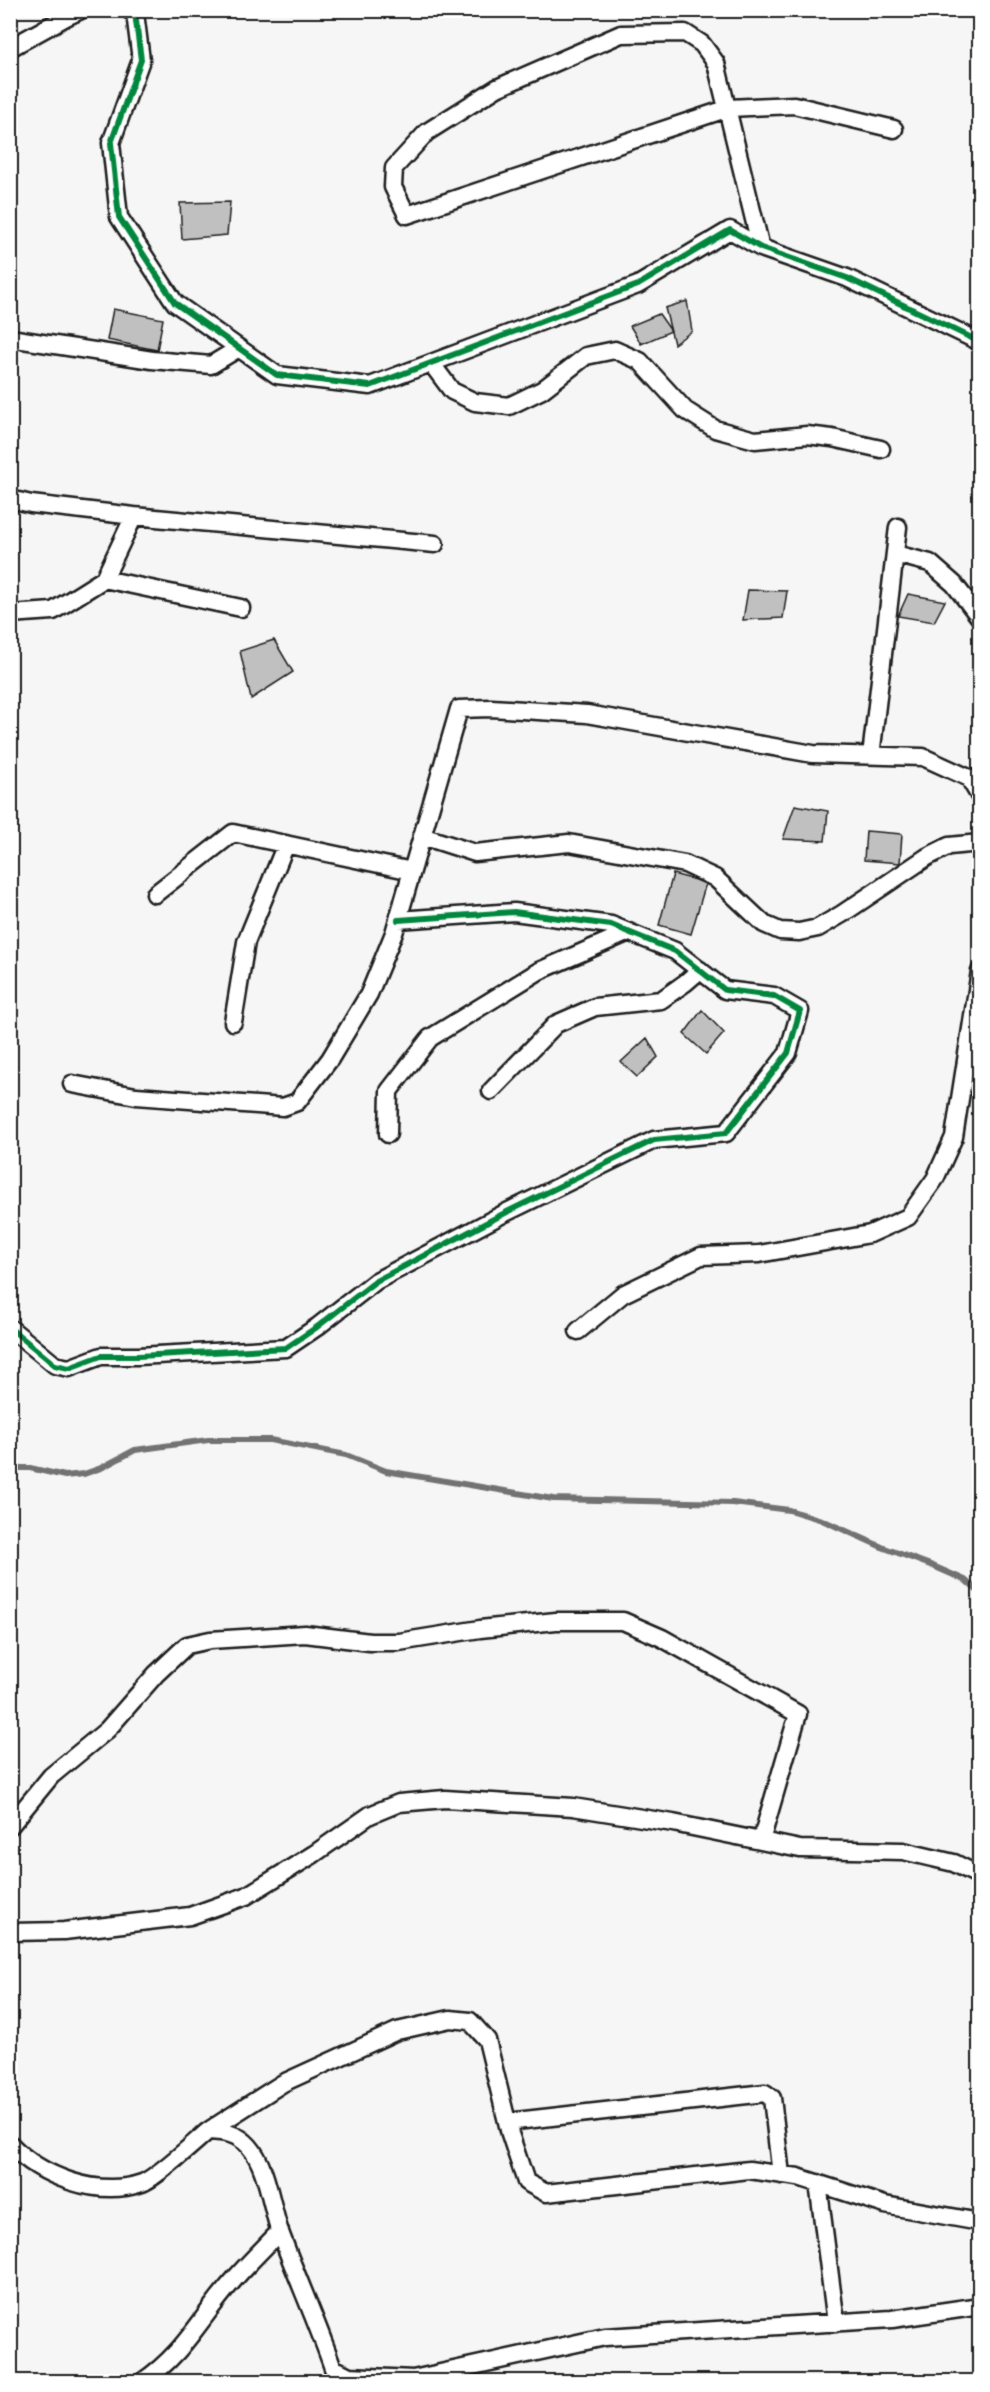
<svg xmlns="http://www.w3.org/2000/svg" width="990" height="2392" viewBox="0 0 990 2392" font-family="Dekko,sans-serif">
	<style>
		.lines { fill: none; stroke-linecap: round; stroke-linejoin: round }
		.stream { stroke: #727272; stroke-width: 6 }
		.building { fill: #c0c0c0; stroke: #1c1c1c; stroke-width: 1.5 }
		.minor-casing { stroke: #1c1c1c; stroke-width: 21 }
		.minor { stroke: #fff; stroke-width: 16 }
		.cycleway-casing { stroke: #fff; stroke-width: 10 }
		.cycleway { stroke: #00873e; stroke-width: 6 }
	</style>
	<rect width="100%" height="100%" fill="#f6f6f6"/>
	<filter id="ink" filterUnits="userSpaceOnUse"><feTurbulence type="fractalNoise" baseFrequency=".0167" numOctaves="2"/><feDisplacementMap in="SourceGraphic" scale="12" xChannelSelector="R" yChannelSelector="G"/><feConvolveMatrix kernelMatrix="1 2 1 2 8 2 1 2 1" color-interpolation-filters="sRGB"/></filter>
	<g filter="url(#ink)">
		<g class="lines">
			<path class="stream" d="M 10,1468 L 30,1468 L 65,1476 L 84,1474 L 101,1468 L 135,1450 L 208,1440 L 270,1440 L 346,1455 L 386,1471 L 553,1499 L 733,1503 L 789,1510 L 822,1520 L 882,1547 L 933,1566 L 965,1580 L 980,1593"/>
		</g>
		<path class="building" d="M 230,202 L 227,235 L 182,239 L 180,203 Z
			M 687,301 L 692,331 L 674,344 L 665,308 Z
			M 113,309 L 163,319 L 157,350 L 107,340 Z
			M 659,314 L 671,331 L 641,344 L 630,326 Z
			M 748,590 L 787,591 L 783,618 L 743,620 Z
			M 908,594 L 945,601 L 934,622 L 898,616 Z
			M 274,640 L 293,672 L 251,699 L 240,651 Z
			M 795,805 L 828,811 L 825,841 L 783,839 Z
			M 866,831 L 902,834 L 900,863 L 864,860 Z
			M 673,874 L 706,883 L 691,934 L 659,925 Z
			M 702,1010 L 724,1033 L 706,1054 L 684,1034 Z
			M 647,1038 L 658,1057 L 637,1077 L 621,1062 Z"/>
		<g class="lines">
			<defs>
				<path id="minor" d="M 129,10 L 135,13 L 141,60 L 111,143 L 119,217 L 175,303 L 277,375 L 370,386 L 638,285 L 730,230 L 761,248 L 847,278 L 980,342
					M 10,48 L 66,17 L 81,10
					M 761,248 L 716,63 L 702,44 L 685,33 L 621,34 L 497,88 L 427,132 L 394,168 L 393,187 L 407,215 L 729,108 L 794,105 L 894,129
					M 10,338 L 152,360 L 211,365 L 239,348
					M 431,363 L 452,391 L 475,402 L 509,406 L 542,390 L 586,356 L 615,350 L 640,361 L 685,410 L 715,429 L 755,440 L 807,435 L 832,438 L 881,449
					M 10,499 L 31,504 L 134,516 L 104,579 L 53,611 L 10,614
					M 134,516 L 435,544
					M 895,554 L 930,563 L 954,584 L 980,618
					M 104,579 L 241,608
					M 871,756 L 898,527
					M 422,836 L 475,853 L 569,843 L 685,864 L 715,878 L 764,924 L 780,931 L 799,932 L 818,928 L 842,914 L 927,857 L 949,846 L 980,843
					M 155,894 L 233,833 L 412,871
					M 233,1022 L 246,942 L 286,844
					M 72,1084 L 136,1096 L 283,1107 L 297,1102 L 330,1059 L 369,994 L 394,933 L 459,709 L 491,708 L 587,714 L 813,754 L 923,757 L 969,778 L 980,797
					M 491,1091 L 556,1024 L 595,1007 L 661,1000 L 685,983 L 700,970
					M 388,1134 L 389,1091 L 430,1038 L 539,971 L 629,932
					M 10,1328 L 55,1365 L 69,1368 L 101,1356 L 138,1356 L 286,1348 L 317,1327 L 376,1281 L 505,1213 L 654,1140 L 726,1133 L 788,1053 L 800,1011 L 774,996 L 725,990 L 675,951 L 611,925 L 514,912 L 398,920
					M 578,1331 L 623,1294 L 701,1256 L 759,1254 L 870,1234 L 908,1217 L 935,1179 L 954,1137 L 980,971
					M 10,1826 L 51,1776 L 107,1730 L 156,1674 L 187,1645 L 210,1640 L 305,1634 L 370,1642 L 399,1642 L 480,1629 L 556,1621 L 623,1621 L 662,1638 L 798,1714 L 761,1841
					M 10,1932 L 64,1931 L 190,1916 L 246,1896 L 314,1854 L 370,1815 L 399,1803 L 445,1799 L 573,1807 L 673,1823 L 800,1849 L 903,1851 L 954,1863 L 980,1876
					M 507,2122 L 765,2093 L 772,2098 L 781,2175
					M 208,2131 L 283,2083 L 397,2031 L 450,2019 L 470,2021 L 487,2040 L 510,2134 L 526,2182 L 546,2193 L 749,2170 L 798,2177 L 885,2205 L 980,2222
					M 10,2144 C 41,2177 98,2198 142,2183 C 156,2178 195,2142 208,2131 C 225,2132 237,2133 249,2146 C 267,2166 271,2206 280,2232 C 297,2278 317,2322 333,2368 L 349,2376 L 413,2379 L 605,2337 L 892,2319 L 980,2306
					M 818,2183 L 836,2323
					M 142,2382 C 184,2354 200,2318 232,2282 C 247,2264 264,2248 280,2231"/>
			</defs>
			<use href="#minor" class="minor-casing"/>
			<use href="#minor" class="minor"/>
			<defs>
				<path id="cycleway" d="M 129,10 L 135,13 L 141,60 L 111,143 L 119,217 L 175,303 L 277,375 L 370,386 L 638,285 L 730,230 L 761,248 L 847,278 L 980,342
					M 10,1328 L 55,1365 L 69,1368 L 101,1356 L 138,1356 L 286,1348 L 317,1327 L 376,1281 L 505,1213 L 654,1140 L 726,1133 L 788,1053 L 800,1011 L 774,996 L 725,990 L 675,951 L 611,925 L 514,912 L 398,920"/>
			</defs>
			<use href="#cycleway" class="cycleway-casing"/>
			<use href="#cycleway" class="cycleway"/>
		</g>
	</g>
	<rect width="990" height="2392" fill="none" stroke="#fff" stroke-width="36"/>
	<rect x="18" y="18" width="954" height="2356" fill="none" stroke="#1c1c1c" stroke-width="2" filter="url(#ink)"/>
</svg>
